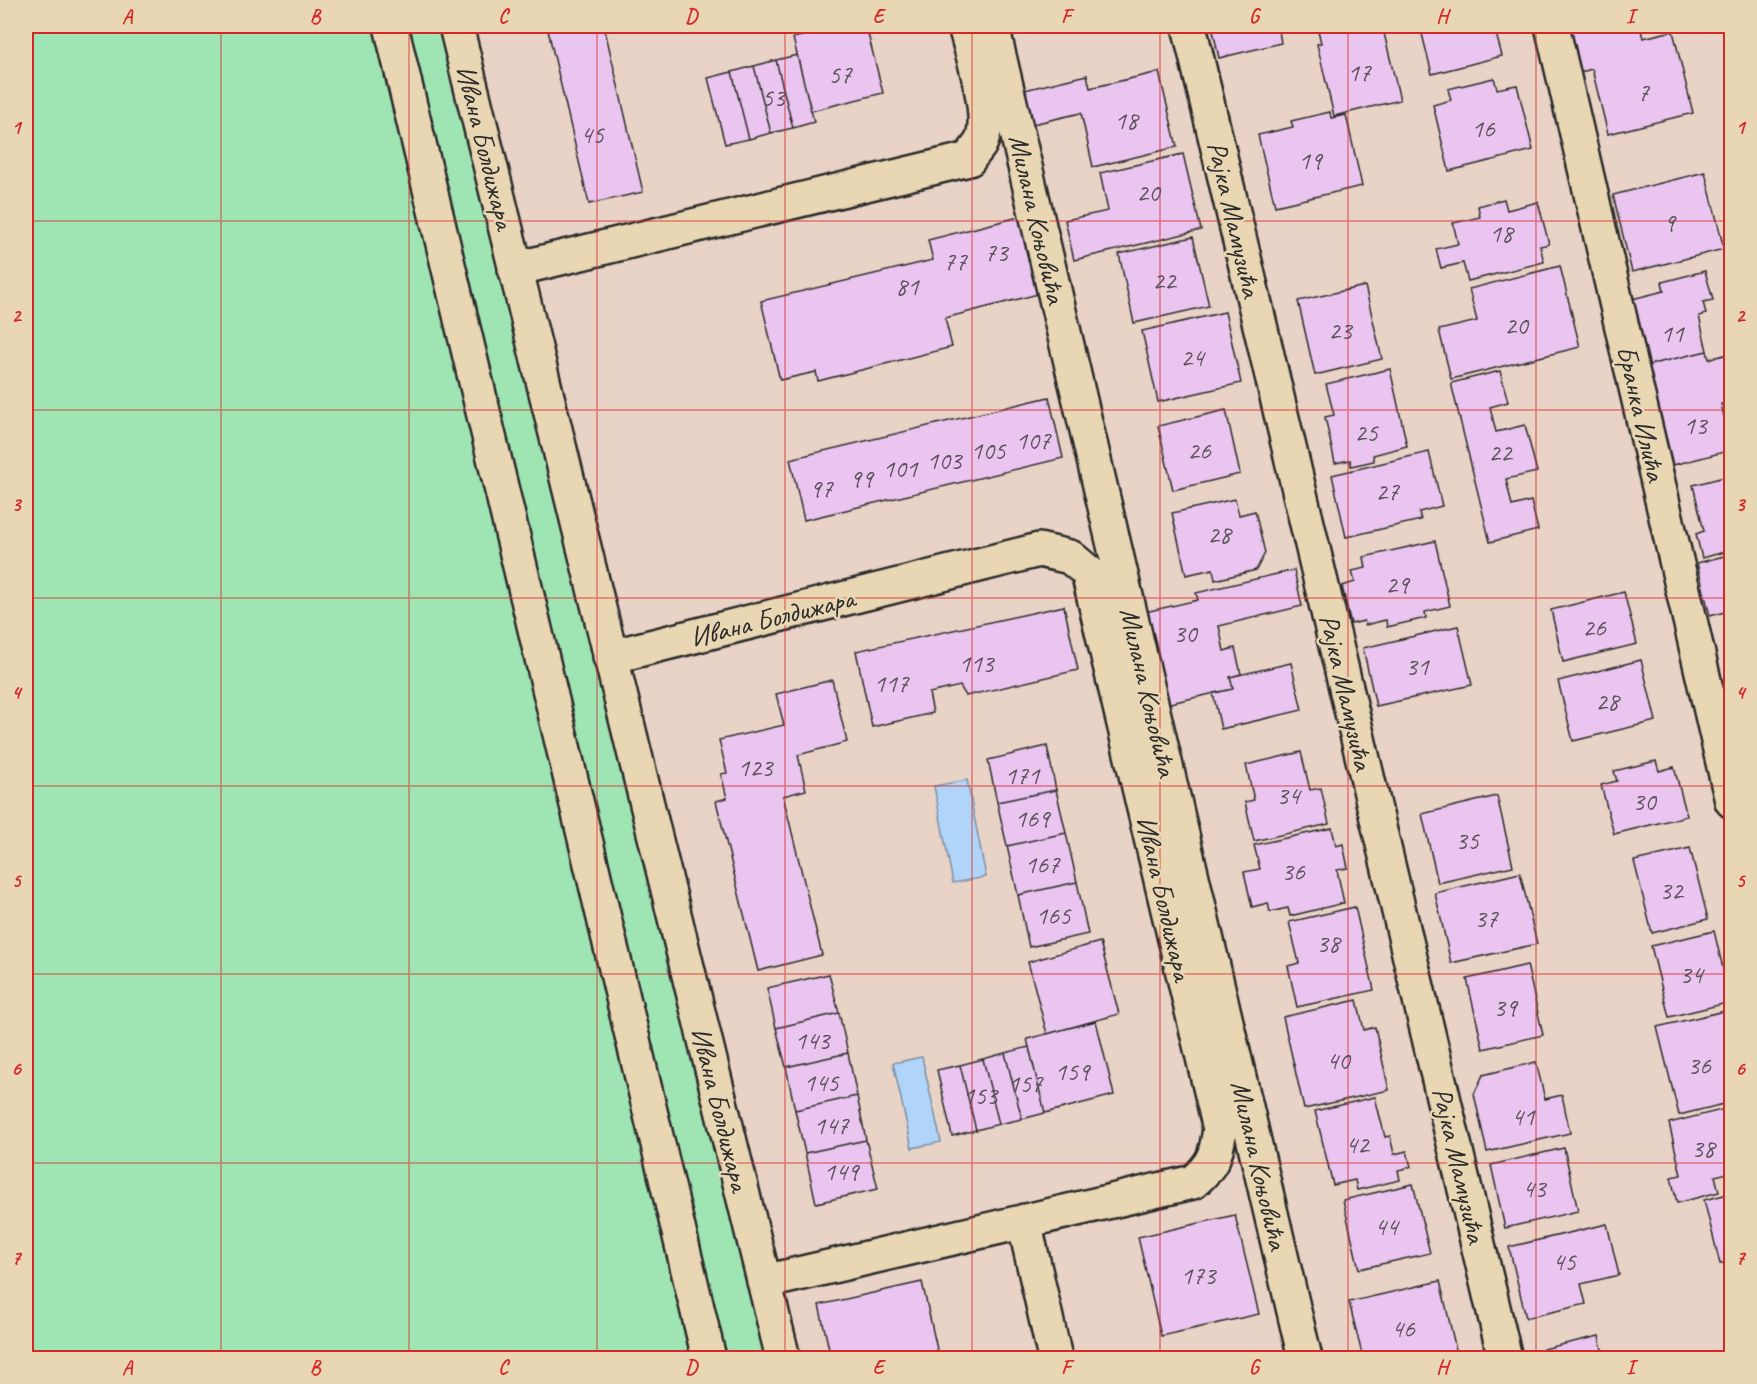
<svg xmlns="http://www.w3.org/2000/svg" width="1757" height="1384" viewBox="0 0 1757 1384" font-family="Caveat,sans-serif">
	<style>
		.green { fill: #9ee5b3; stroke: #64886f; stroke-width: 1.5 }
		.water { fill: #b1d5f9; stroke: #7b91a7; stroke-width: 1.5 }
		.building { fill: #eac5ef; stroke: #2b2b2b; stroke-width: 1.5 }
		.lines { fill: none; stroke-linecap: round; stroke-linejoin: round }
		.minor-casing { stroke: #2b2b2b; stroke-width: 38 }
		.minor { stroke: #e9d7b4; stroke-width: 33 }
		.grid { fill: none; stroke: #d62828; stroke-width: 1.5; stroke-opacity: 0.55 }
		.labels { text-anchor: middle; stroke-width: 5; stroke-linejoin: round; paint-order: stroke }
		.number-label { font-size: 26px; fill: #5b525c }
		.street-label { font-size: 28px; fill: #2b2b2b; stroke: #e9d7b4 }
		.neatline { fill: none; stroke: #d62828; stroke-width: 2 }
		.grid-label { font-size: 20px; text-anchor: middle; font-weight: bold; fill: #d62828 }
	</style>
	<rect width="100%" height="100%" fill="#e9d2c6"/>
	<filter id="ink" filterUnits="userSpaceOnUse"><feTurbulence type="fractalNoise" baseFrequency=".0167" numOctaves="2"/><feDisplacementMap in="SourceGraphic" scale="12" xChannelSelector="R" yChannelSelector="G"/><feConvolveMatrix kernelMatrix="1 2 1 2 8 2 1 2 1" color-interpolation-filters="sRGB"/></filter>
	<g filter="url(#ink)">
		<path class="green" d="M 26,26 L 452,26 L 772,1358 L 26,1358 Z"/>
		<path class="water" d="M 967,780 L 986,877 L 953,883 L 934,786 Z
			M 922,1057 L 941,1142 L 912,1148 L 893,1063 Z"/>
		<path class="building" d="M 547,26 L 604,26 L 643,192 L 589,204 Z
			M 814,26 L 842,26 L 815,32 Z
			M 844,26 L 866,26 L 883,93 L 811,111 L 793,38 Z
			M 1212,26 L 1291,26 L 1292,28 L 1279,31 L 1281,43 L 1219,58 Z
			M 1317,26 L 1378,26 L 1379,30 L 1383,29 L 1400,100 L 1334,116 L 1317,44 L 1321,43 Z
			M 1420,26 L 1494,26 L 1502,56 L 1432,74 Z
			M 1589,26 L 1640,26 L 1643,38 L 1673,31 L 1693,113 L 1608,134 L 1592,69 L 1581,72 L 1571,30 Z
			M 797,55 L 814,122 L 793,128 L 776,60 Z
			M 776,60 L 793,128 L 771,133 L 754,66 Z
			M 754,66 L 771,133 L 749,139 L 732,72 Z
			M 732,72 L 749,139 L 725,144 L 708,78 Z
			M 1159,72 L 1177,147 L 1093,167 L 1081,113 L 1024,126 L 1016,92 L 1087,75 L 1090,88 Z
			M 1494,78 L 1497,89 L 1517,85 L 1533,150 L 1449,171 L 1433,105 L 1451,100 L 1448,89 Z
			M 1330,112 L 1331,118 L 1346,115 L 1362,186 L 1275,206 L 1258,135 L 1293,127 L 1291,121 Z
			M 1183,154 L 1201,230 L 1074,260 L 1065,220 L 1108,211 L 1100,173 Z
			M 1705,172 L 1724,249 L 1632,272 L 1613,195 Z
			M 1504,199 L 1507,210 L 1538,202 L 1549,244 L 1540,246 L 1544,262 L 1468,281 L 1463,263 L 1441,268 L 1436,249 L 1458,244 L 1453,223 L 1480,217 L 1478,206 Z
			M 1019,217 L 1038,294 L 945,318 L 952,347 L 818,381 L 816,372 L 780,380 L 761,301 L 933,260 L 928,240 Z
			M 1193,237 L 1209,306 L 1134,323 L 1119,254 Z
			M 1560,266 L 1580,347 L 1451,379 L 1439,330 L 1477,321 L 1469,289 Z
			M 1705,271 L 1713,300 L 1703,302 L 1706,314 L 1699,316 L 1707,351 L 1648,365 L 1632,299 L 1664,291 L 1662,282 Z
			M 1365,286 L 1382,359 L 1315,375 L 1298,301 Z
			M 1225,312 L 1241,383 L 1158,402 L 1142,331 Z
			M 1707,351 L 1709,359 L 1732,353 L 1732,389 L 1730,390 L 1732,401 L 1721,404 L 1732,450 L 1673,465 L 1648,365 Z
			M 1390,369 L 1407,446 L 1373,455 L 1374,461 L 1351,466 L 1350,460 L 1335,463 L 1325,417 L 1334,415 L 1326,384 Z
			M 1500,371 L 1508,402 L 1490,407 L 1496,432 L 1525,425 L 1537,472 L 1506,479 L 1512,506 L 1531,501 L 1538,530 L 1490,542 L 1451,383 Z
			M 1049,397 L 1063,458 L 804,520 L 790,459 Z
			M 1226,410 L 1240,474 L 1173,490 L 1158,426 Z
			M 1429,452 L 1442,506 L 1419,512 L 1421,520 L 1346,537 L 1332,475 Z
			M 1732,475 L 1732,550 L 1702,558 L 1696,534 L 1704,531 L 1693,485 Z
			M 1235,499 L 1239,515 L 1255,511 L 1265,553 L 1256,570 L 1215,580 L 1213,569 L 1186,575 L 1172,513 Z
			M 1435,541 L 1450,606 L 1425,612 L 1426,618 L 1387,627 L 1386,620 L 1365,625 L 1364,621 L 1351,624 L 1342,586 L 1355,582 L 1352,571 L 1366,568 L 1364,557 Z
			M 1732,554 L 1732,610 L 1710,616 L 1697,563 Z
			M 1294,570 L 1302,606 L 1219,626 L 1224,651 L 1235,648 L 1241,674 L 1230,677 L 1233,689 L 1166,704 L 1145,612 L 1198,600 L 1196,593 Z
			M 1624,592 L 1637,644 L 1563,662 L 1551,610 Z
			M 1064,606 L 1078,670 L 966,696 L 960,686 L 929,693 L 933,713 L 872,727 L 856,651 Z
			M 1458,626 L 1472,685 L 1376,706 L 1363,648 Z
			M 1641,660 L 1656,721 L 1573,741 L 1558,681 Z
			M 1291,663 L 1302,710 L 1221,729 L 1213,693 L 1233,689 L 1230,677 Z
			M 832,680 L 847,742 L 798,755 L 806,790 L 783,796 L 822,955 L 758,971 L 716,801 L 727,798 L 721,774 L 727,773 L 719,740 L 784,725 L 776,694 Z
			M 1047,746 L 1056,790 L 997,802 L 988,760 Z
			M 1301,752 L 1310,790 L 1321,788 L 1329,824 L 1254,841 L 1245,802 L 1254,800 L 1246,765 Z
			M 1656,761 L 1659,771 L 1674,767 L 1687,816 L 1614,834 L 1601,785 L 1617,781 L 1614,771 Z
			M 1056,790 L 1066,833 L 1007,846 L 997,802 Z
			M 1497,796 L 1513,866 L 1438,883 L 1422,814 Z
			M 1332,828 L 1336,846 L 1343,844 L 1348,868 L 1337,870 L 1344,903 L 1290,916 L 1288,908 L 1270,912 L 1268,903 L 1252,907 L 1244,872 L 1260,869 L 1254,845 Z
			M 1066,833 L 1077,882 L 1018,895 L 1007,846 Z
			M 1690,848 L 1708,919 L 1652,933 L 1634,861 Z
			M 1520,873 L 1537,944 L 1451,963 L 1435,893 Z
			M 1077,882 L 1088,934 L 1029,947 L 1018,895 Z
			M 1355,907 L 1374,990 L 1297,1007 L 1288,966 L 1299,963 L 1289,922 Z
			M 1714,931 L 1731,1002 L 1669,1017 L 1651,946 Z
			M 1100,942 L 1119,1014 L 1047,1034 L 1028,962 Z
			M 1527,965 L 1543,1035 L 1483,1049 L 1467,979 Z
			M 829,974 L 839,1013 L 776,1028 L 767,988 Z
			M 1357,1000 L 1364,1030 L 1375,1027 L 1389,1090 L 1304,1109 L 1283,1017 Z
			M 1729,1010 L 1732,1020 L 1732,1102 L 1679,1115 L 1657,1027 Z
			M 839,1013 L 848,1053 L 786,1067 L 776,1028 Z
			M 1096,1021 L 1114,1095 L 1045,1113 L 1027,1039 Z
			M 1029,1047 L 1045,1113 L 1022,1119 L 1005,1053 Z
			M 848,1053 L 857,1096 L 795,1110 L 786,1067 Z
			M 1005,1053 L 1022,1119 L 999,1124 L 983,1059 Z
			M 983,1059 L 999,1124 L 976,1130 L 960,1065 Z
			M 1536,1062 L 1545,1099 L 1562,1095 L 1570,1133 L 1487,1152 L 1474,1094 L 1483,1075 Z
			M 960,1065 L 976,1130 L 952,1136 L 937,1070 Z
			M 857,1096 L 866,1140 L 805,1153 L 795,1110 Z
			M 1375,1097 L 1385,1137 L 1390,1136 L 1394,1154 L 1407,1151 L 1411,1167 L 1398,1170 L 1400,1180 L 1357,1190 L 1355,1180 L 1333,1185 L 1315,1111 Z
			M 1729,1108 L 1732,1114 L 1732,1172 L 1715,1176 L 1719,1192 L 1677,1203 L 1671,1177 L 1681,1175 L 1669,1123 Z
			M 866,1140 L 878,1189 L 816,1203 L 805,1153 Z
			M 1564,1148 L 1578,1211 L 1505,1228 L 1491,1165 Z
			M 1413,1184 L 1430,1253 L 1359,1269 L 1343,1200 Z
			M 1732,1193 L 1732,1261 L 1720,1264 L 1704,1200 Z
			M 1235,1215 L 1259,1314 L 1161,1336 L 1138,1237 Z
			M 1607,1224 L 1619,1275 L 1581,1284 L 1586,1304 L 1526,1318 L 1509,1247 Z
			M 1440,1281 L 1457,1354 L 1437,1358 L 1363,1358 L 1349,1302 Z
			M 922,1282 L 939,1358 L 831,1358 L 819,1305 Z
			M 1599,1336 L 1604,1358 L 1613,1355 L 1614,1358 L 1545,1358 L 1543,1349 Z"/>
		<g class="lines">
			<defs>
				<path id="minor" d="M 391,26 L 709,1358
					M 456,26 L 783,1358
					M 992,26 L 1305,1358
					M 1189,26 L 1505,1358
					M 1552,26 L 1732,801
					M 515,269 L 969,159 C 972,154 977,149 980,144 C 995,118 972,54 965,26
					M 610,657 L 1039,550 L 1070,557 L 1088,572 L 1220,1129 C 1216,1155 1214,1164 1193,1182 L 764,1282
					M 1024,1221 L 1055,1358"/>
			</defs>
			<use href="#minor" class="minor-casing"/>
			<use href="#minor" class="minor"/>
		</g>
	</g>
	<path class="grid" d="M 221,26 L 221,1358M 409,26 L 409,1358M 597,26 L 597,1358M 785,26 L 785,1358M 972,26 L 972,1358M 1160,26 L 1160,1358M 1348,26 L 1348,1358M 1536,26 L 1536,1358M 26,221 L 1732,221M 26,410 L 1732,410M 26,598 L 1732,598M 26,786 L 1732,786M 26,974 L 1732,974M 26,1163 L 1732,1163"/>
	<g class="labels">
		<g class="number-label">
			<text x="1359" y="81">17</text>
			<text x="840" y="83">57</text>
			<text x="1643" y="101">7</text>
			<text x="773" y="106">53</text>
			<text x="1126" y="129">18</text>
			<text x="1483" y="137">16</text>
			<text x="592" y="143">45</text>
			<text x="1310" y="169">19</text>
			<text x="1148" y="201">20</text>
			<text x="1669" y="231">9</text>
			<text x="1501" y="242">18</text>
			<text x="996" y="261">73</text>
			<text x="955" y="270">77</text>
			<text x="1164" y="289">22</text>
			<text x="907" y="295">81</text>
			<text x="1516" y="334">20</text>
			<text x="1340" y="339">23</text>
			<text x="1672" y="342">11</text>
			<text x="1192" y="366">24</text>
			<text x="1695" y="434">13</text>
			<text x="1366" y="441">25</text>
			<text x="1033" y="449">107</text>
			<text x="988" y="459">105</text>
			<text x="1199" y="459">26</text>
			<text x="1500" y="461">22</text>
			<text x="944" y="469">103</text>
			<text x="900" y="477">101</text>
			<text x="861" y="487">99</text>
			<text x="821" y="497">97</text>
			<text x="1387" y="500">27</text>
			<text x="1219" y="543">28</text>
			<text x="1397" y="593">29</text>
			<text x="1594" y="636">26</text>
			<text x="1185" y="642">30</text>
			<text x="976" y="672">113</text>
			<text x="1417" y="675">31</text>
			<text x="891" y="692">117</text>
			<text x="1607" y="710">28</text>
			<text x="755" y="776">123</text>
			<text x="1022" y="784">171</text>
			<text x="1288" y="804">34</text>
			<text x="1644" y="810">30</text>
			<text x="1032" y="827">169</text>
			<text x="1467" y="849">35</text>
			<text x="1042" y="873">167</text>
			<text x="1293" y="880">36</text>
			<text x="1671" y="899">32</text>
			<text x="1053" y="924">165</text>
			<text x="1486" y="927">37</text>
			<text x="1328" y="952">38</text>
			<text x="1691" y="983">34</text>
			<text x="1505" y="1016">39</text>
			<text x="812" y="1049">143</text>
			<text x="1338" y="1069">40</text>
			<text x="1699" y="1074">36</text>
			<text x="1072" y="1080">159</text>
			<text x="821" y="1091">145</text>
			<text x="1025" y="1092">157</text>
			<text x="980" y="1104">153</text>
			<text x="1523" y="1125">41</text>
			<text x="831" y="1134">147</text>
			<text x="1357" y="1153">42</text>
			<text x="1703" y="1157">38</text>
			<text x="841" y="1180">149</text>
			<text x="1534" y="1197">43</text>
			<text x="1386" y="1235">44</text>
			<text x="1564" y="1270">45</text>
			<text x="1198" y="1284">173</text>
			<text x="1403" y="1337">46</text>
		</g>
		<g class="street-label">
			<text transform="translate(486 147) rotate(76)" y="10">Ивана Болдижара</text>
			<text transform="translate(1038 219) rotate(77)" y="10">Милана Коњовића</text>
			<text transform="translate(1235 219) rotate(77)" y="10">Рајка Мамузића</text>
			<text transform="translate(1642 413) rotate(77)" y="10">Бранка Илића</text>
			<text transform="translate(772 617) rotate(-14)" y="10">Ивана Болдижара</text>
			<text transform="translate(1149 692) rotate(77)" y="10">Милана Коњовића</text>
			<text transform="translate(1347 692) rotate(77)" y="10">Рајка Мамузића</text>
			<text transform="translate(1165 898) rotate(77)" y="10">Ивана Болдижара</text>
			<text transform="translate(721 1109) rotate(76)" y="10">Ивана Болдижара</text>
			<text transform="translate(1260 1165) rotate(77)" y="10">Милана Коњовића</text>
			<text transform="translate(1460 1165) rotate(77)" y="10">Рајка Мамузића</text>
		</g>
	</g>
	<rect width="1757" height="1384" fill="none" stroke="#e9d7b4" stroke-width="66"/>
	<rect x="33" y="33" width="1691" height="1318" class="neatline"/>
	<g class="grid-label">
		<text x="127" y="23">A</text>
		<text x="315" y="23">B</text>
		<text x="503" y="23">C</text>
		<text x="691" y="23">D</text>
		<text x="878" y="23">E</text>
		<text x="1066" y="23">F</text>
		<text x="1254" y="23">G</text>
		<text x="1442" y="23">H</text>
		<text x="1630" y="23">I</text>
		<text x="16" y="134">1</text>
		<text x="1740" y="134">1</text>
		<text x="16" y="322">2</text>
		<text x="1740" y="322">2</text>
		<text x="16" y="511">3</text>
		<text x="1740" y="511">3</text>
		<text x="16" y="699">4</text>
		<text x="1740" y="699">4</text>
		<text x="16" y="887">5</text>
		<text x="1740" y="887">5</text>
		<text x="16" y="1075">6</text>
		<text x="1740" y="1075">6</text>
		<text x="16" y="1264">7</text>
		<text x="1740" y="1264">7</text>
		<text x="127" y="1374">A</text>
		<text x="315" y="1374">B</text>
		<text x="503" y="1374">C</text>
		<text x="691" y="1374">D</text>
		<text x="878" y="1374">E</text>
		<text x="1066" y="1374">F</text>
		<text x="1254" y="1374">G</text>
		<text x="1442" y="1374">H</text>
		<text x="1630" y="1374">I</text>
	</g>
</svg>
